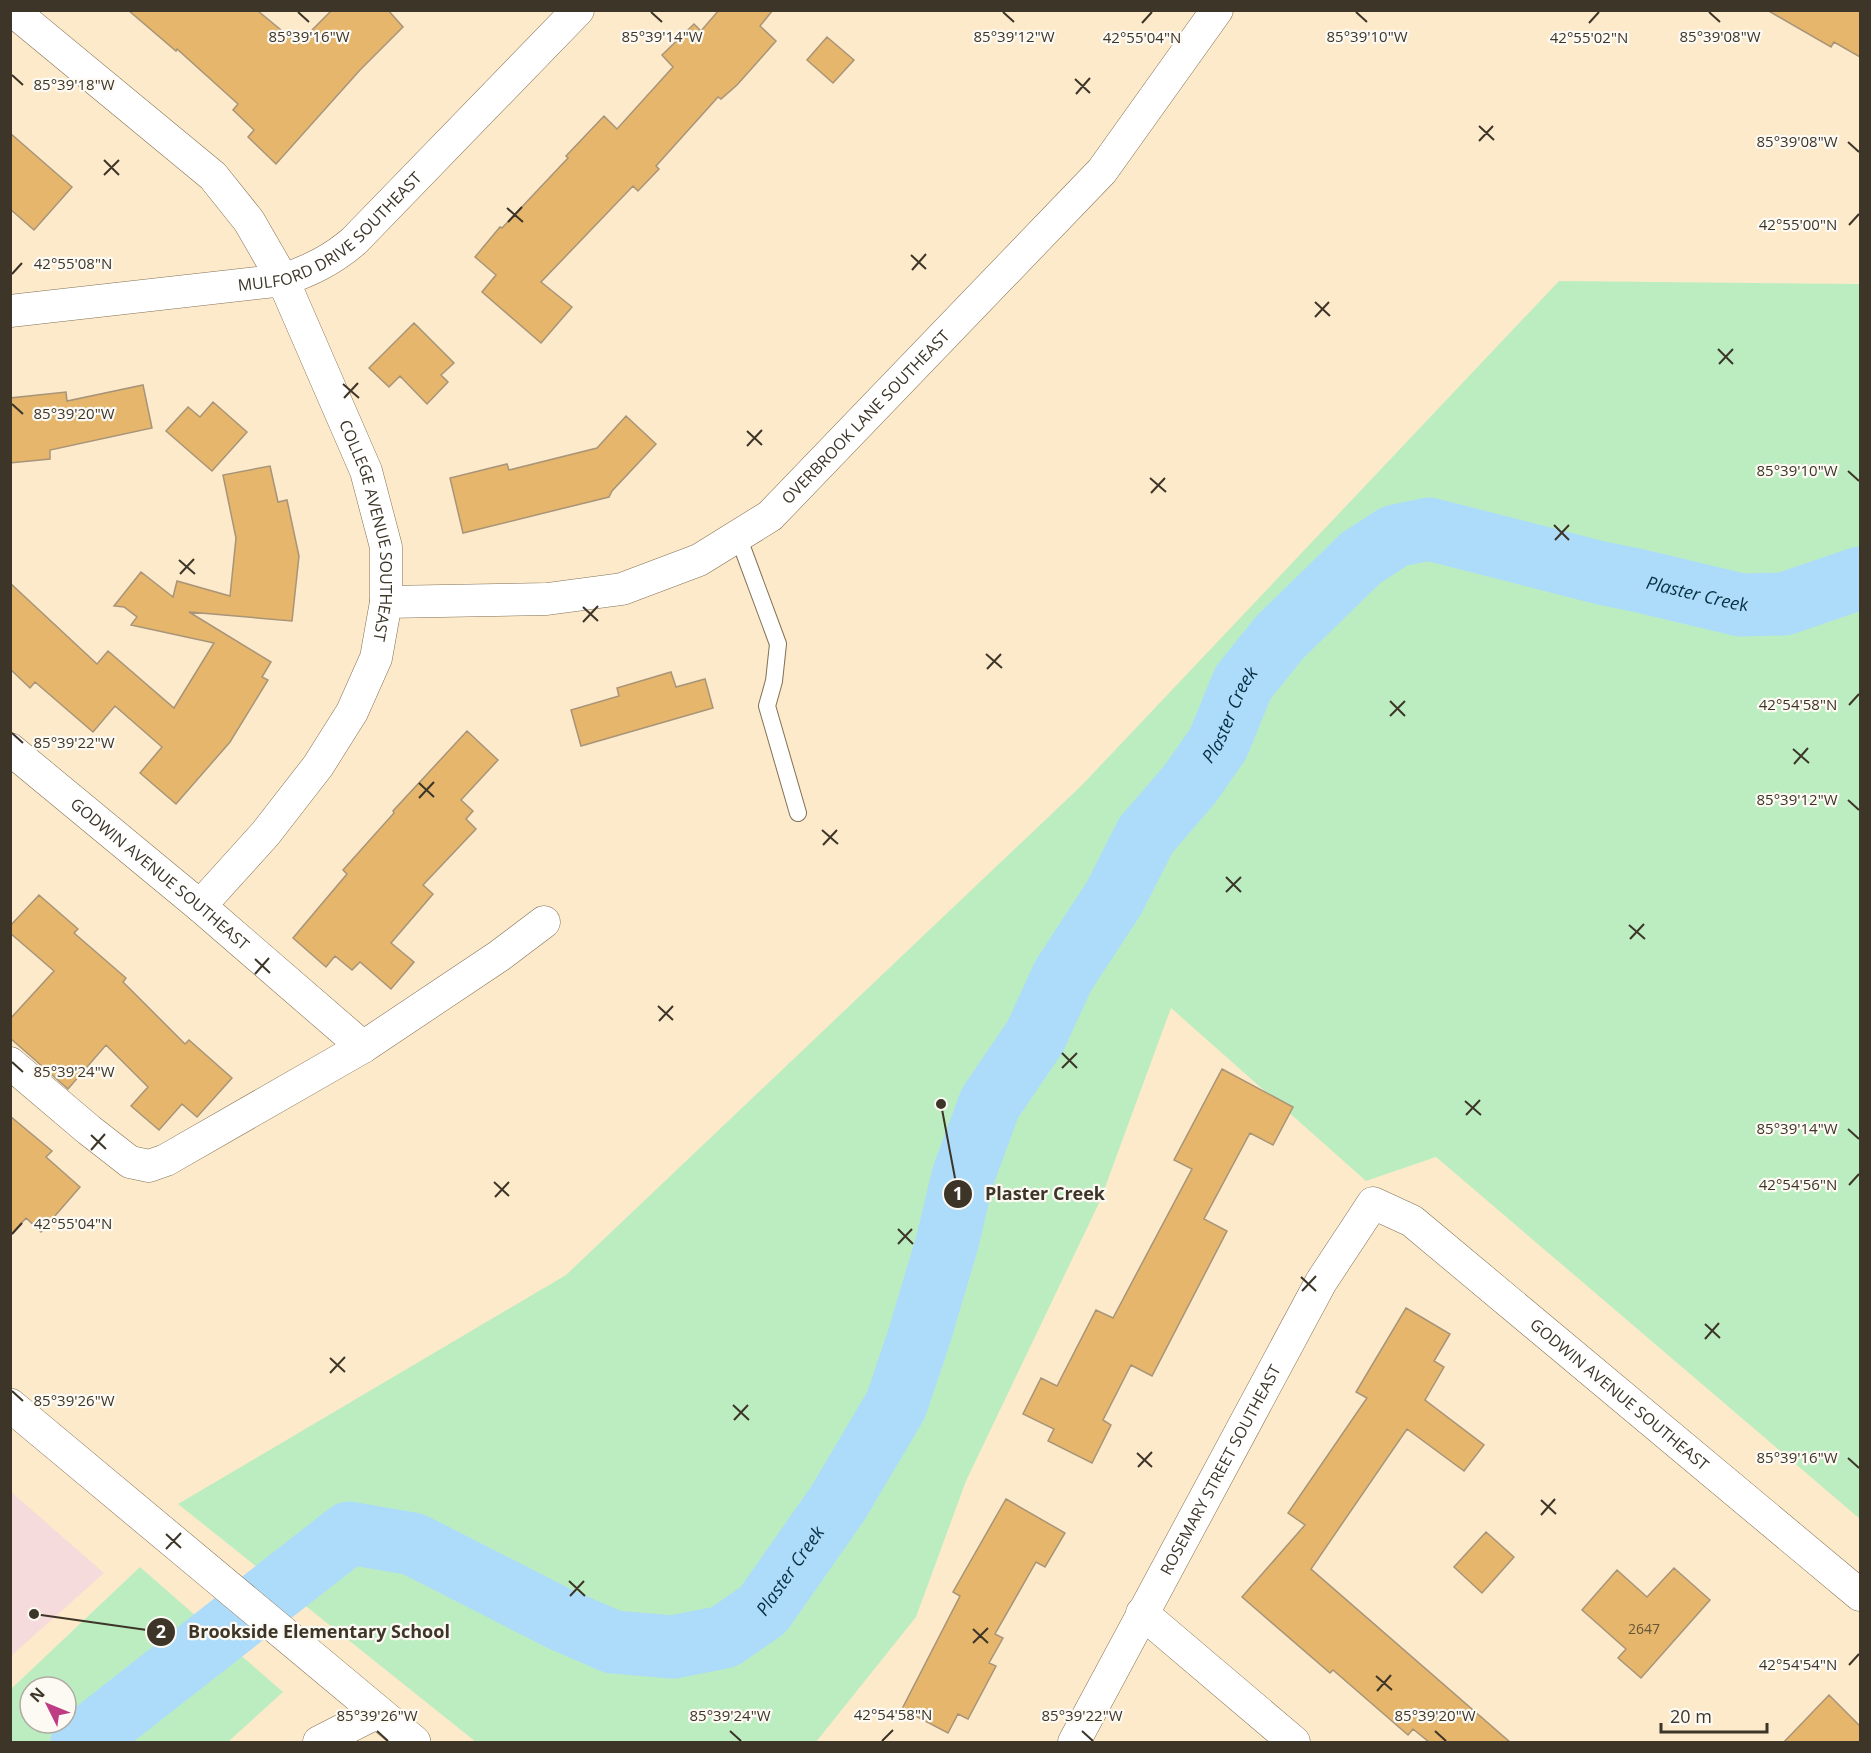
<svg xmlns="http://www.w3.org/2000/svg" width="1871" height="1753" viewBox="0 0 1871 1753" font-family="'Open Sans',sans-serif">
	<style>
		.education { fill: #f6dbdc }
		.green { fill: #bcedc1; fill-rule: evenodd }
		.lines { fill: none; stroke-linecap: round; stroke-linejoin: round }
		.river { stroke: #addcfa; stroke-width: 63 }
		.building { fill: #e5b66b; stroke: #a89478; stroke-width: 1.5 }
		.lane-casing { stroke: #827155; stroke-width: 18 }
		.street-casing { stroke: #827155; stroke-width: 33 }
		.secondary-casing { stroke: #827155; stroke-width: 34 }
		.lane { stroke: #fff; stroke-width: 16 }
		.street { stroke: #fff; stroke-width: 32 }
		.secondary { stroke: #fff; stroke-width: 33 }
		.ticks { fill: none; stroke: #3c3528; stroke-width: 2 }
		.labels { text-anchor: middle; stroke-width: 4.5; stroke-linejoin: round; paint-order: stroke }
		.number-label { font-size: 14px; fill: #665539 }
		.street-label { font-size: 16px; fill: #3c3528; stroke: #fdf9f3 }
		.water-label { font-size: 18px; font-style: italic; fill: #082e42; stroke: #fdf9f3 }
		.ticks-label { font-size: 15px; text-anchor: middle; fill: #3c3528; stroke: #fdf9f3; stroke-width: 4.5; stroke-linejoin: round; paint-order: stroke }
		.leader { fill: none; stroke: #3c3528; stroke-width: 2 }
		.callout-dot { fill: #3c3528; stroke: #fdf9f3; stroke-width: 2 }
		.mark-label { font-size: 18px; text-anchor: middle; font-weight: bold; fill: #fff }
		.callout-label { font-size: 18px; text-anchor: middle; font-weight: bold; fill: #3c3528; stroke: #fdf9f3; stroke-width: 4.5; stroke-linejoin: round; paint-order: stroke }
	</style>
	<rect width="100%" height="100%" fill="#fdeaca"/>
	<path class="education" d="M 10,1491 L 104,1573 L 11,1656 L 10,1656 Z"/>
	<path class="green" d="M 1559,281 L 1860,284 L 1860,1519 L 1436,1157 L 1366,1181 L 1171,1008 L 1100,1201 L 966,1481 L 916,1617 L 816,1742 L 476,1742 L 178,1504 L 566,1275 L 1082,785 Z
		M 140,1567 L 283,1692 L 228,1742 L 11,1742 L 11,1689 ZM 30,1687 L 66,1687 L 66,1723 L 30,1723 Z"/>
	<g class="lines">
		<path class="river" id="s1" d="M 82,1742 L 349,1533 L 413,1544 L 560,1619 L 613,1642 L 673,1647 L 724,1637 L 763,1610 L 838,1503 L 896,1405 L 919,1337 L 947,1243 L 963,1176 L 990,1103 L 1035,1037 L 1063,976 L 1114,898 L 1146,835 L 1190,784 L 1218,744 L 1243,683 L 1280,637 L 1361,558 L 1395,536 L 1429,529 L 1601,573 L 1636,580 L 1741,605 L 1784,604 L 1860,578"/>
	</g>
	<path class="building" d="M 128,10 L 258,11 L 298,44 L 332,10 L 388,10 L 403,27 L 360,70 L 276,164 L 248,137 L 254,130 L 233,110 L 238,104 L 177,49 L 176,51 Z
		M 719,10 L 773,10 L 760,26 L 776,41 L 737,85 L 721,99 L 718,97 L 656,166 L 659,169 L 638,191 L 633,186 L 541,282 L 572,307 L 541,343 L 482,292 L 496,275 L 475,257 L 500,227 L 502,228 L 568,158 L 566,156 L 604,116 L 617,129 L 673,67 L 662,55 L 694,24 L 701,31 Z
		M 1767,10 L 1860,10 L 1860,57 L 1834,42 L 1831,47 Z
		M 827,37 L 854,60 L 833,83 L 807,60 Z
		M 10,133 L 72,187 L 34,230 L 10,209 Z
		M 414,323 L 454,363 L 441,375 L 448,382 L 427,404 L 400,376 L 389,387 L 369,368 Z
		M 143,385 L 152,428 L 50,450 L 50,459 L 10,463 L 10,398 L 66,392 L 67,401 Z
		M 213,402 L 247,432 L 212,471 L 166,431 L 188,407 L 200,417 Z
		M 626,416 L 656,444 L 612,491 L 609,497 L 463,533 L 450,478 L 507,464 L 509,470 L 597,448 Z
		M 270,466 L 278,502 L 287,500 L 299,556 L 292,621 L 189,612 L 271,662 L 262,677 L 268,680 L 230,742 L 176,804 L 140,773 L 162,747 L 115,706 L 93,732 L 35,682 L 30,688 L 10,669 L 10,583 L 97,664 L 108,651 L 174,708 L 214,643 L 131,625 L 137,617 L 124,607 L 114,606 L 141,572 L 173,597 L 177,581 L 230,596 L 236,538 L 223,475 Z
		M 671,672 L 676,687 L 705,679 L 713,708 L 581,746 L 571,710 L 619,696 L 617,688 Z
		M 467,731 L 498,760 L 461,800 L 473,811 L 466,819 L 476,829 L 423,885 L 433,894 L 391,943 L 414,962 L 391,989 L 360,962 L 352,970 L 335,956 L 326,967 L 293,938 L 347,874 L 343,870 L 394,813 L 393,811 Z
		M 39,895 L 78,929 L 74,933 L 126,978 L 123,982 L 185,1044 L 189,1040 L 232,1078 L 197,1117 L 182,1104 L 159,1130 L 131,1106 L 148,1087 L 106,1045 L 68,1089 L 10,1038 L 10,1019 L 54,971 L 10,933 L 10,926 Z
		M 1222,1069 L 1293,1107 L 1273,1145 L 1250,1133 L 1204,1219 L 1227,1231 L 1152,1376 L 1131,1365 L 1103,1420 L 1111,1425 L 1092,1463 L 1048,1441 L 1054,1429 L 1023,1414 L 1041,1378 L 1057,1386 L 1096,1310 L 1113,1318 L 1192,1169 L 1174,1160 Z
		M 10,1116 L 52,1151 L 46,1157 L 80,1187 L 41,1232 L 26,1218 L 10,1236 Z
		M 1406,1308 L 1450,1334 L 1434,1361 L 1444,1367 L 1425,1400 L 1484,1445 L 1464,1471 L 1407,1429 L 1311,1569 L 1511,1743 L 1429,1742 L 1413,1729 L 1408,1735 L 1333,1670 L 1330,1673 L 1242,1597 L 1305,1525 L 1288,1513 L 1367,1398 L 1356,1392 Z
		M 1006,1499 L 1065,1533 L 1045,1567 L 1036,1562 L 995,1634 L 1003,1638 L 989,1663 L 996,1666 L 968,1719 L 958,1714 L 948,1733 L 902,1709 L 960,1596 L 953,1592 Z
		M 1486,1532 L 1514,1557 L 1482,1593 L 1454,1567 Z
		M 1674,1568 L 1710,1600 L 1641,1678 L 1618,1658 L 1626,1649 L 1582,1610 L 1617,1570 L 1647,1597 Z
		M 1829,1695 L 1860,1726 L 1860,1743 L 1783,1743 Z"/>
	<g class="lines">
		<defs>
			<path id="lane" d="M 738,536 L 778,644 L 774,681 L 767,706 L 798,813"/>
			<g id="street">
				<path id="s2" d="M 12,10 L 213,176 L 249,221 L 283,280 L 366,471 L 386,547 L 386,602 L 376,658 L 352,712 L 318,766 L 266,833 L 200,906"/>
				<path id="s3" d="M 10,311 L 283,280 C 311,270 332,260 354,241 L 578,10"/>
				<path id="s4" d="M 386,602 L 547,599 L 622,589 L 699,560 L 770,516 L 1102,171 L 1217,10"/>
				<path id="s5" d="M 10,749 L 200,906 L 363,1047"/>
				<path d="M 10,1063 L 89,1130 L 130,1162 L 149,1166 L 166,1160 L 363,1047 L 499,956 L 544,922"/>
				<path d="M 1142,1613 L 1294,1742"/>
				<path d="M 319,1742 L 378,1712"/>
				<path id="s6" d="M 1074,1742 L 1321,1282 L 1373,1203 L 1412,1221 L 1860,1595"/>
			</g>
			<path id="secondary" d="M 10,1405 L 414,1742"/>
		</defs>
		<use href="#lane" class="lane-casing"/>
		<use href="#street" class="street-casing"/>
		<use href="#secondary" class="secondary-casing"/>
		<use href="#lane" class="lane"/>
		<use href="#street" class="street"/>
		<use href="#secondary" class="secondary"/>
	</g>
	<path class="ticks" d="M 298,12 L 309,22M 651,12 L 662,22M 1003,12 L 1014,22M 1356,12 L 1367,22M 1709,12 L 1720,22M 1142,23 L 1152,12M 1589,23 L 1599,12M 12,75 L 23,85M 1075,79 L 1090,93M 1076,94 L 1090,78M 1479,126 L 1494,140M 1479,141 L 1493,126M 1848,142 L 1859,152M 104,160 L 119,175M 104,175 L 119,160M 507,208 L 523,222M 508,222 L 522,207M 1849,225 L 1859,214M 911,255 L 926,269M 912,270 L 926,254M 12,274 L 22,263M 1315,302 L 1330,316M 1315,317 L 1329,302M 1718,349 L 1733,364M 1719,364 L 1733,349M 343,384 L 359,398M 344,398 L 358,383M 12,404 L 23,414M 747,431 L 762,445M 747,446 L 762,430M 1848,471 L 1859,481M 1150,478 L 1166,492M 1151,493 L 1165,478M 1554,525 L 1569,540M 1555,540 L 1569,525M 179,560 L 195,574M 180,574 L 194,559M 583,607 L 598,621M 583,622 L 598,606M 986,654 L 1002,668M 987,669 L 1001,654M 1390,701 L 1405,716M 1849,705 L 1859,694M 1390,716 L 1405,701M 12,733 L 23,743M 1793,749 L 1809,763M 1794,764 L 1808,748M 419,783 L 434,797M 419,798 L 434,782M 1848,800 L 1859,810M 822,830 L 838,844M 823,845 L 837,830M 1226,877 L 1241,892M 1226,892 L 1241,877M 1629,925 L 1645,939M 1630,939 L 1644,924M 255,959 L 270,973M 255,974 L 269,958M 658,1006 L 673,1020M 659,1021 L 673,1006M 1062,1053 L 1077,1068M 12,1062 L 23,1072M 1062,1068 L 1077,1053M 1465,1101 L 1481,1115M 1466,1115 L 1480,1100M 1848,1129 L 1859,1139M 91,1135 L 106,1149M 91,1150 L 105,1134M 494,1182 L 509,1196M 1849,1185 L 1859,1174M 495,1197 L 509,1182M 898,1229 L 913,1244M 12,1234 L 22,1223M 898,1244 L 912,1229M 1301,1277 L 1316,1291M 1302,1291 L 1316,1276M 1705,1324 L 1720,1338M 1705,1339 L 1719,1323M 330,1358 L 345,1372M 330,1373 L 345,1357M 12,1391 L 23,1401M 733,1405 L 749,1420M 734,1420 L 748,1405M 1137,1453 L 1152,1467M 1848,1458 L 1859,1468M 1138,1467 L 1152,1452M 1541,1500 L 1556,1514M 1541,1515 L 1555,1499M 166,1534 L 181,1548M 166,1549 L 181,1533M 569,1581 L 585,1596M 570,1596 L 584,1581M 973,1629 L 988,1643M 973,1643 L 988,1628M 1849,1665 L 1859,1654M 1376,1676 L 1392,1690M 1377,1691 L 1391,1675M 377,1731 L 388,1741M 730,1731 L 741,1741M 1082,1731 L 1093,1741M 1435,1731 L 1446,1741M 882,1741 L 893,1730"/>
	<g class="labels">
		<g class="number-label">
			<text x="1644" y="1634">2647</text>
		</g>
		<g class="street-label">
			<text dy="6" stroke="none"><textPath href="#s3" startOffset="339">MULFORD DRIVE SOUTHEAST</textPath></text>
			<text dy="6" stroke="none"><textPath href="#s4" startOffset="540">OVERBROOK LANE SOUTHEAST</textPath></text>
			<text dy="6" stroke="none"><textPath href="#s2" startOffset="654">COLLEGE AVENUE SOUTHEAST</textPath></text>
			<text dy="6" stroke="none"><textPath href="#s5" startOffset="195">GODWIN AVENUE SOUTHEAST</textPath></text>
			<text dy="6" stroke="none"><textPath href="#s6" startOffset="930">GODWIN AVENUE SOUTHEAST</textPath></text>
			<text dy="6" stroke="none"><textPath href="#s6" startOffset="309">ROSEMARY STREET SOUTHEAST</textPath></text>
		</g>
		<g class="water-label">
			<text dy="6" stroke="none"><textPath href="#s1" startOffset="2364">Plaster Creek</textPath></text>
			<text dy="6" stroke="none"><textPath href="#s1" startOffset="1806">Plaster Creek</textPath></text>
			<text dy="6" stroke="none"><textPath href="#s1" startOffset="834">Plaster Creek</textPath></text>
		</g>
	</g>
	<g class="ticks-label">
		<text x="1720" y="42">85°39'08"W</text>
		<text x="309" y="42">85°39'16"W</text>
		<text x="662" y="42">85°39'14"W</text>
		<text x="1014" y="42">85°39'12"W</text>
		<text x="1367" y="42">85°39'10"W</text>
		<text x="1142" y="43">42°55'04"N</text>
		<text x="1589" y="43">42°55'02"N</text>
		<text x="74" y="90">85°39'18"W</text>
		<text x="1797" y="147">85°39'08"W</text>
		<text x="1798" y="230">42°55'00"N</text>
		<text x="73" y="269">42°55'08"N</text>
		<text x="74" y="419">85°39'20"W</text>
		<text x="1797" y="476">85°39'10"W</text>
		<text x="1798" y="710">42°54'58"N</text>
		<text x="74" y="748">85°39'22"W</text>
		<text x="1797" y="805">85°39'12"W</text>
		<text x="74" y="1077">85°39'24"W</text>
		<text x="1797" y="1134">85°39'14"W</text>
		<text x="1798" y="1190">42°54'56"N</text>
		<text x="73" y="1229">42°55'04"N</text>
		<text x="74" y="1406">85°39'26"W</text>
		<text x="1797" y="1463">85°39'16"W</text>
		<text x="1798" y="1670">42°54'54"N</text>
		<text x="893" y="1720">42°54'58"N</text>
		<text x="377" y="1721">85°39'26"W</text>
		<text x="730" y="1721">85°39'24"W</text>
		<text x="1082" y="1721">85°39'22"W</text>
		<text x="1435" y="1721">85°39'20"W</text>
	</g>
	<path class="leader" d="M941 1104L958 1194M34 1614L161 1632"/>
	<g class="callout-dot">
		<circle cx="941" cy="1104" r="6"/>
		<circle cx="34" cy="1614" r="6"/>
		<circle cx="958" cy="1194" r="15"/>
		<circle cx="161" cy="1632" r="15"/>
	</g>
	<g class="mark-label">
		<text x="958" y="1200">1</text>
		<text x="161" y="1638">2</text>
	</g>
	<g class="callout-label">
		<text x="1045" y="1200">Plaster Creek</text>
		<text x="319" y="1638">Brookside Elementary School</text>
	</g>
	<rect width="1871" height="1753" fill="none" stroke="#3c3528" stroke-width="24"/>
	<g transform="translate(48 1705) rotate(313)"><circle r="28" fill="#fdf9f3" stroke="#b0aba2" stroke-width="1.5"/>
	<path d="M0-4.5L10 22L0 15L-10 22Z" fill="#be3c84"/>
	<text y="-9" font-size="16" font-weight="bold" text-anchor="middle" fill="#3c3528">N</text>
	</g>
	<path d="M1661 1723v9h106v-9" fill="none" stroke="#3c3528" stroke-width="3"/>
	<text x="1670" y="1723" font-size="18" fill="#3c3528" stroke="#fdf9f3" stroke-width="4.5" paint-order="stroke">20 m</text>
</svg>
